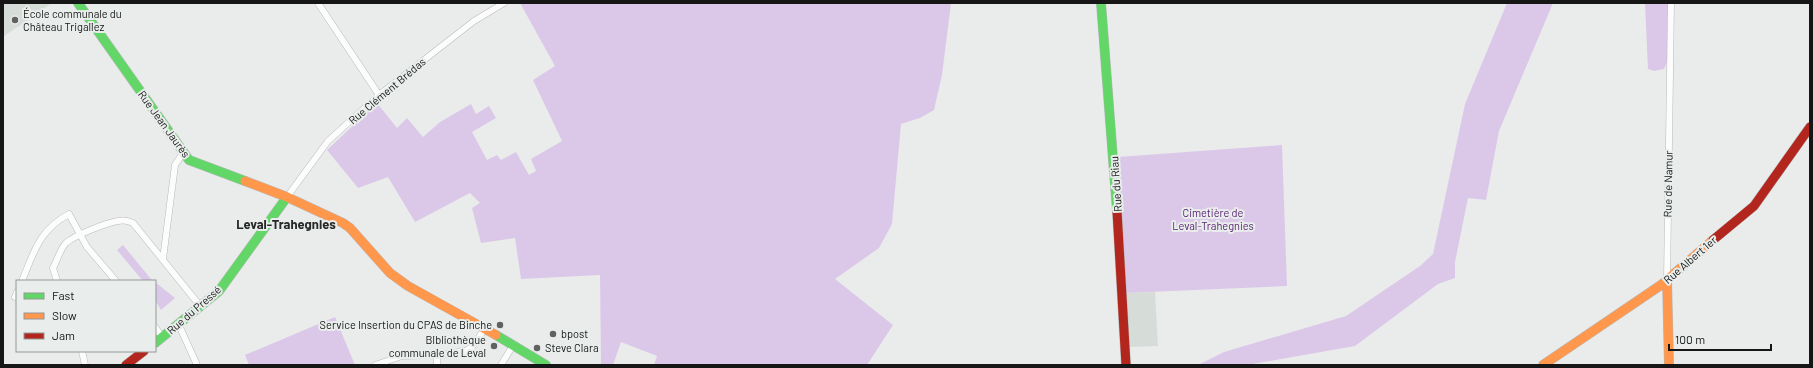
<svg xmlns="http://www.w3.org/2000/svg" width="1813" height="368" viewBox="0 0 1813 368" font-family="Barlow,sans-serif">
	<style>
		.built { fill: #d6ddd9 }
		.green { fill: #dbc8e9 }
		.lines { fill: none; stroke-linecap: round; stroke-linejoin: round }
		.street-casing { stroke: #b8baba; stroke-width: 7 }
		.fast-casing { stroke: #b8baba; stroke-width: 10 }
		.slow-casing { stroke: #b8baba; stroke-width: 10 }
		.jam-casing { stroke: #b8baba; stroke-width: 10 }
		.street { stroke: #fcfcfc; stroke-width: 6 }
		.fast { stroke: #63d668; stroke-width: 9 }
		.slow { stroke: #ff974d; stroke-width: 9 }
		.jam { stroke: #b3261e; stroke-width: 9 }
		.poi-dot { fill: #606160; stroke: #e9edeb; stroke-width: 1.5 }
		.labels { text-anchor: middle; stroke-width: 4; stroke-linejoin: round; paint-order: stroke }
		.poi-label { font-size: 11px; fill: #151615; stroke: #e9edeb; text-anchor: start }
		.street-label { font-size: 11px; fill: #151615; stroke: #e9edeb }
		.park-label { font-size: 11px; fill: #541f70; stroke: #e9edeb }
		.quarter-label { font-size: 13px; font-weight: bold; fill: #282a29; stroke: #e9edeb }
	</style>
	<rect width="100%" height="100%" fill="#eaeceb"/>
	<path class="built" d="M 3,3 L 52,3 L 3,37 Z
		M 1155,292 L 1158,346 L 1130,347 L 1125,293 Z"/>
	<path class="green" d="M 520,3 L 951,3 L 942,75 L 934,110 L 920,118 L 901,124 L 892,224 L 879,248 L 835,279 L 893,325 L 867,365 L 654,365 L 657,356 L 621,342 L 613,365 L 601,365 L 600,275 L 521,279 L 515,238 L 481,243 L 472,208 L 480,203 L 470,193 L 415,222 L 388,177 L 358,188 L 327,150 L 377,103 L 397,128 L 407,118 L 423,137 L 440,122 L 471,104 L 476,114 L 489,106 L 496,118 L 472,132 L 487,160 L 497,155 L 501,160 L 516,152 L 529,175 L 536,171 L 531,159 L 562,141 L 533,80 L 555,66 Z
		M 1507,3 L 1553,3 L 1499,131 L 1486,200 L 1468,198 L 1455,262 L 1455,278 L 1438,284 L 1355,346 L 1247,365 L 1198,365 L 1224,352 L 1346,316 L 1420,266 L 1433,254 L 1465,104 Z
		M 1645,3 L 1668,3 L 1667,62 L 1664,69 L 1654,71 L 1648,69 Z
		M 1282,145 L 1287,286 L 1125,293 L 1118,157 Z
		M 123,245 L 151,279 L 154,281 L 143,281 L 117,250 Z
		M 155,282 L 175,298 L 161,310 L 155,300 Z
		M 335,317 L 355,365 L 249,365 L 245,355 Z"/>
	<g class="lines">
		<defs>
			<path id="street" d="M 318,3 L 379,95
				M 287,197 L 328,141 L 379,95 L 474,21 L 504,3
				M 163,259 L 175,165 L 183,153
				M 1667,280 L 1671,3
				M 22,281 C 34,252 39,230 69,214 L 87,247 L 116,281
				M 57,281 L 53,268 C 57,261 60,249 66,243 C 75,235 106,223 118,221 C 123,220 129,221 133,223 L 201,307
				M 15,297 L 17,292
				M 178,323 L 197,365
				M 155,327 L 162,337
				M 82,351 L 85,365
				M 375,365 L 402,356 L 441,355 L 465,351 L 472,347 L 484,330
				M 437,365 L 437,355
				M 501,365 L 512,347"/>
			<path id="fast" d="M 78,3 L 189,160 L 245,181
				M 1101,3 L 1117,211
				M 496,335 L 546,365
				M 155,343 L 219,291 L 287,197"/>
			<path id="slow" d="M 245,181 L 287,197 L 343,223 L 350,228 L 390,273 L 408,286 L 496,335
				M 1667,280 L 1669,365
				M 1543,365 L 1661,285 L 1713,240"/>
			<path id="jam" d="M 1117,211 L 1126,365
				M 1713,240 L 1754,206 L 1810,127
				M 126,365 L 144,351"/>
		</defs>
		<use href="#street" class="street-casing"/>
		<use href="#fast" class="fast-casing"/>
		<use href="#slow" class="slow-casing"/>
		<use href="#jam" class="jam-casing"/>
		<use href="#street" class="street"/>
		<use href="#fast" class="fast"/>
		<use href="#slow" class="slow"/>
		<use href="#jam" class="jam"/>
	</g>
	<g class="poi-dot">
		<circle cx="15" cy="20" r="4"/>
		<circle cx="500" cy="325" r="4"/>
		<circle cx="553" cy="334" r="4"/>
		<circle cx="494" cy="346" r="4"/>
		<circle cx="537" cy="348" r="4"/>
	</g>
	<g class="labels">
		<g class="poi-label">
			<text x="23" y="18">École communale du<tspan x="23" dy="13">Château Trigallez</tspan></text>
			<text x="492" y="329" text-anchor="end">Service Insertion du CPAS de Binche</text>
			<text x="561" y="338">bpost</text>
			<text x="486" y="344" text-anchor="end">BIbliothèque<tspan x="486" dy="13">communale de Leval</tspan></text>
			<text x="545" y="352">Steve Clara</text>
		</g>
		<g class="street-label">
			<text transform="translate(387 91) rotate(-40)" y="4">Rue Clément Brédas</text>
			<text transform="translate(164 124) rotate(54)" y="4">Rue Jean Jaurès</text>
			<text transform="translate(1116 184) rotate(-94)" y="4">Rue du Riau</text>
			<text transform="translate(1668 184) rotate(-89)" y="4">Rue de Namur</text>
			<text transform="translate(1690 260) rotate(-41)" y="4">Rue Albert 1er</text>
			<text transform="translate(194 310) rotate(-41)" y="4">Rue du Pressé</text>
		</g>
		<g class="park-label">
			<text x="1213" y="217">Cimetière de<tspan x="1213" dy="13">Leval-Trahegnies</tspan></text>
		</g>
		<g class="quarter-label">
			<text x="286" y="229">Leval-Trahegnies</text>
		</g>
	</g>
	<rect width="1813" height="368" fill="none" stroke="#151615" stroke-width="8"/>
	<rect x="16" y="280" width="140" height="72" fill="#e9edeb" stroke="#949795"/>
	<rect x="24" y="293" width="20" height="6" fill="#63d668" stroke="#949795"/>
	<text x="52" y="300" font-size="12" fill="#151615">Fast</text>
	<rect x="24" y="313" width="20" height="6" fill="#ff974d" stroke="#949795"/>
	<text x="52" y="320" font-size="12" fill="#151615">Slow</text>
	<rect x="24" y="333" width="20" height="6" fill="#b3261e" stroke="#949795"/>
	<text x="52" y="340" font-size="12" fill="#151615">Jam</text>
	<path d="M1669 344v6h102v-6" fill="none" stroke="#151615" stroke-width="2"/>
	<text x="1675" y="344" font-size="12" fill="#151615" stroke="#e9edeb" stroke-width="3" paint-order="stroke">100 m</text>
</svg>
